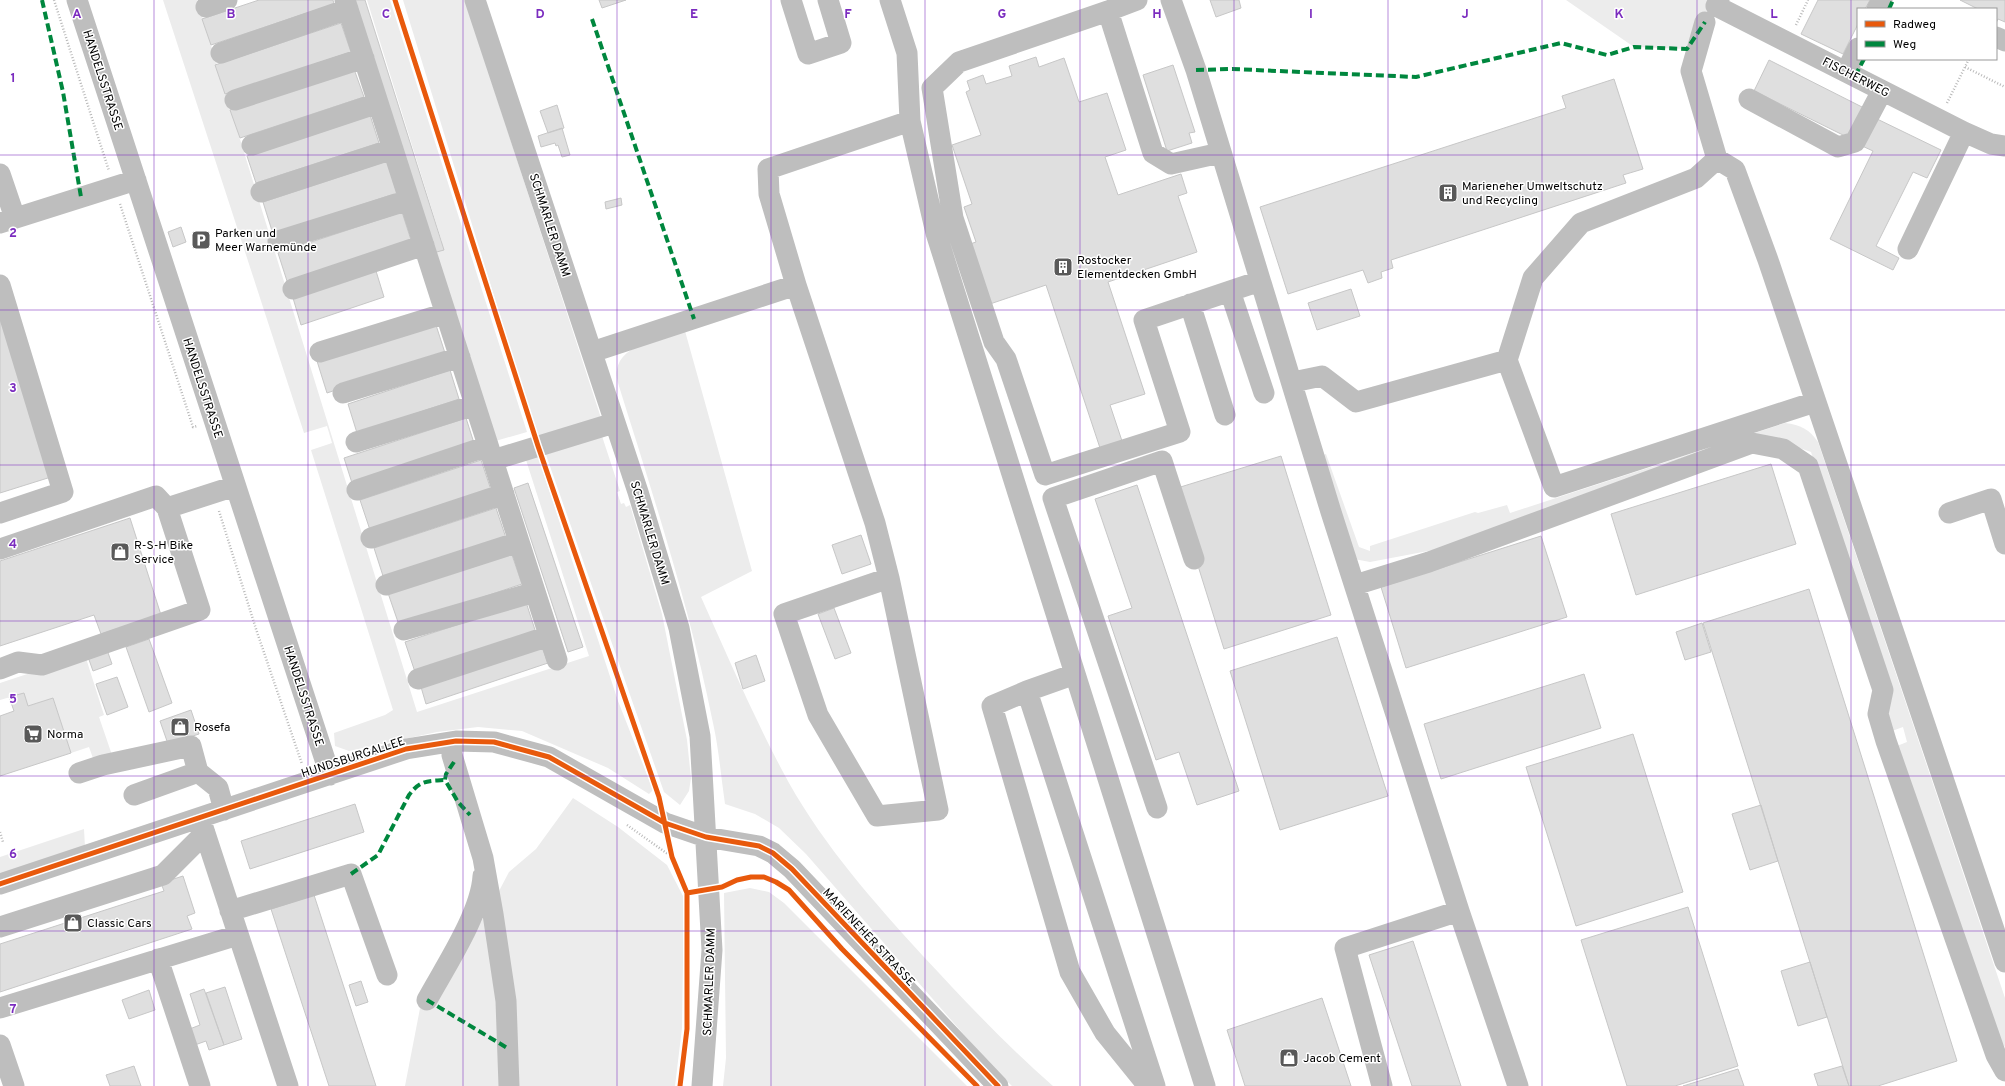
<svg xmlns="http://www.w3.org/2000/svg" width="2005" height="1086" viewBox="0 0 2005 1086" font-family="Overpass,sans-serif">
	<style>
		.green { fill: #ececec }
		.building { fill: #dfdfdf; stroke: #c7c7c7 }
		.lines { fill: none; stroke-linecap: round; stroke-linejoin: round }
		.path { stroke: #b9b9b9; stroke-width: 2.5; stroke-dasharray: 1 2; stroke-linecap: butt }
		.minor { stroke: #bebebe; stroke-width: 21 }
		.quiet { stroke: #00873e; stroke-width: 4; stroke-dasharray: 8 4; stroke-linecap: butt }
		.cycleway-casing { stroke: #fff; stroke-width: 8 }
		.cycleway { stroke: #e8590c; stroke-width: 5 }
		.grid { fill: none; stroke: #7b2cbf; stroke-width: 1; stroke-opacity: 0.55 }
		.labels { text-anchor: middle; stroke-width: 3; stroke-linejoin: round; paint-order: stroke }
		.street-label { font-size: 12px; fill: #000; stroke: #fff }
		.poi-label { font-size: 12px; fill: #000; stroke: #fff; text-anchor: start }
		.grid-label { font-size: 13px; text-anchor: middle; font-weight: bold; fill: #7b2cbf; stroke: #fff; stroke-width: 3; stroke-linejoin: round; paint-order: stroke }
	</style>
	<rect width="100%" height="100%" fill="#fff"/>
	<path class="green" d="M 163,0 L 197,0 L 417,712 L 589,656 L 526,460 L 538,456 L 618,701 L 653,790 L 649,794 L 608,768 L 522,731 L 478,727 L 437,732 L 349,751 L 335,746 L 334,733 L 385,715 L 393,710 L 311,450 L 332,443 L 327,426 L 304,433 Z
		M 367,0 L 390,0 L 527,432 L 492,442 L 429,246 L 442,242 Z
		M 403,0 L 465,0 L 601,418 L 538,439 Z
		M 1566,0 L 1719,0 L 1687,49 L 1634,47 Z
		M 685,331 L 752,571 L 701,597 C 729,659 756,723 789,783 C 825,847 874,902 923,956 C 965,1001 1007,1046 1053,1086 L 1012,1086 L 994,1069 L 806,854 L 779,828 L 755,814 L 725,804 C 721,777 719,750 713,723 C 690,608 653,495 618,383 C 617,379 616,374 617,370 C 621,343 664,338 685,331 Z
		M 1785,423 C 1801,425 1809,429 1818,442 L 2005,998 L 2005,1047 L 2001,1041 L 1897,746 L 1907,742 L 1903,727 L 1892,731 L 1886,711 L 1892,695 L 1811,452 L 1762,435 L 1444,548 L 1370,562 L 1354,559 L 1321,456 L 1326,454 L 1359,547 L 1370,551 L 1370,546 L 1475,512 L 1478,513 L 1507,505 L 1510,513 Z
		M 601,433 L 620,491 L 617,492 L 621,504 L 624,503 L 626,507 L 630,505 L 662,614 L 687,740 L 691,778 L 689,791 L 680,805 L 664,792 L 545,452 Z
		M 85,655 L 104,715 L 99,717 L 112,755 L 94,761 L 89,747 L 71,753 L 53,698 L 28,706 L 24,693 L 0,700 L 0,683 Z
		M 573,798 L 618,827 L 667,865 L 684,898 L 682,1028 L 675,1086 L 405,1086 L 422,998 L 499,891 L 509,872 L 536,849 Z
		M 84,829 L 85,847 L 0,877 L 0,857 Z
		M 750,888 L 769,892 L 784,903 L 967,1086 L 723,1086 L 726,1058 L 724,893 Z"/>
	<path class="building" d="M 259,0 L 333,0 L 334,4 L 211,45 L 202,19 Z
		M 354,0 L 365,0 L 444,250 L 433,253 Z
		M 599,0 L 626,0 L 602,8 Z
		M 1210,0 L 1239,0 L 1241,8 L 1216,17 Z
		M 1818,0 L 1870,0 L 1865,9 L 1858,9 L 1858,24 L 1843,54 L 1801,34 Z
		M 1960,0 L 2005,0 L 2005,22 L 1998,19 L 1996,23 L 1996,9 L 1978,9 Z
		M 341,23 L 351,52 L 225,94 L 215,65 Z
		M 1036,57 L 1039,67 L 1064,58 L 1079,102 L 1107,93 L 1126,150 L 1105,157 L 1118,195 L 1181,174 L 1187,193 L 1178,196 L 1197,252 L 1108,282 L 1145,394 L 1110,405 L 1122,441 L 1100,448 L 1046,285 L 987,305 L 967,245 L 976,242 L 964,207 L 972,204 L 952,145 L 981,135 L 966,92 L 970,90 L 967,81 L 983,75 L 986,84 L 1012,76 L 1009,66 Z
		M 1769,60 L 1864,108 L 1849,138 L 1754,91 Z
		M 1173,65 L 1195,132 L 1189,133 L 1192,143 L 1167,151 L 1143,75 Z
		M 354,69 L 364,97 L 240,138 L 230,110 Z
		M 1614,79 L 1643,169 L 1623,175 L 1626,183 L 1391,260 L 1393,268 L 1381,272 L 1382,278 L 1368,283 L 1363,270 L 1288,294 L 1260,207 L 1566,108 L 1562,96 Z
		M 557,105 L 564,128 L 548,133 L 540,111 Z
		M 370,115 L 379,143 L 256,183 L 247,156 Z
		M 1873,117 L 1941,150 L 1927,178 L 1913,172 L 1876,246 L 1899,258 L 1893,270 L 1830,239 L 1873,151 L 1860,145 Z
		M 562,128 L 570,155 L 562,157 L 558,145 L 556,146 L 555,143 L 541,147 L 538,136 Z
		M 387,161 L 397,193 L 273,234 L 263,202 Z
		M 621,198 L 622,205 L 606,209 L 605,202 Z
		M 402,212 L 411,240 L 287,281 L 278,253 Z
		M 181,227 L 186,242 L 173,247 L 168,232 Z
		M 376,271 L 384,297 L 301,325 L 293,298 Z
		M 1351,289 L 1360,316 L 1317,330 L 1308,303 Z
		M 0,317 L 51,477 L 0,493 Z
		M 435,322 L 445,353 L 327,393 L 317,361 Z
		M 450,370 L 459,399 L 357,433 L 348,404 Z
		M 466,418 L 474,443 L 352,483 L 344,458 Z
		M 1281,456 L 1331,615 L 1224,649 L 1174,489 Z
		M 481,460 L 491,490 L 370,530 L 360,500 Z
		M 1771,464 L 1796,544 L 1636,595 L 1611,514 Z
		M 528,483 L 583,647 L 568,652 L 514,488 Z
		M 1137,485 L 1239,791 L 1197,805 L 1179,752 L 1156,760 L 1108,616 L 1132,608 L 1095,499 Z
		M 496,508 L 506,538 L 384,579 L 374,548 Z
		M 130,518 L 161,615 L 101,634 L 94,615 L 0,646 L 0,561 Z
		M 861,535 L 871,564 L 842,574 L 832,545 Z
		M 1541,536 L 1567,617 L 1406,668 L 1381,587 Z
		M 511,552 L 522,584 L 399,625 L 388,593 Z
		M 1809,589 L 1957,1061 L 1878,1086 L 1849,1086 L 1703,623 Z
		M 526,602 L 536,633 L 415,672 L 405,642 Z
		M 834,608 L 851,653 L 835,659 L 818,614 Z
		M 1702,623 L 1711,652 L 1685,660 L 1676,632 Z
		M 1337,637 L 1388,796 L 1280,830 L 1230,671 Z
		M 149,639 L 172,703 L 149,712 L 126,647 Z
		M 106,647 L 112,664 L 93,671 L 87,654 Z
		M 542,647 L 548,663 L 426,704 L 421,687 Z
		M 756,655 L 765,681 L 743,689 L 735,663 Z
		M 1584,674 L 1601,728 L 1441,779 L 1424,724 Z
		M 117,677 L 128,707 L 107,715 L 96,684 Z
		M 24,693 L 28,706 L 53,698 L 71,753 L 0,776 L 0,716 L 14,711 L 9,697 Z
		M 191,710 L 199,734 L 168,744 L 160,721 Z
		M 1633,734 L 1683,892 L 1576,926 L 1526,767 Z
		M 355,804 L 364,832 L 250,869 L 241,841 Z
		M 1761,805 L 1778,861 L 1750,870 L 1732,814 Z
		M 183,876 L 195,913 L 187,916 L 192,929 L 0,992 L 0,944 L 164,891 L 161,883 Z
		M 314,895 L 376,1086 L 329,1086 L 271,909 Z
		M 1688,907 L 1738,1066 L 1675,1086 L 1627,1086 L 1581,940 Z
		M 1413,941 L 1461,1086 L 1412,1086 L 1369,955 Z
		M 1810,962 L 1827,1017 L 1798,1026 L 1781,971 Z
		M 361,981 L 368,1002 L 356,1006 L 349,985 Z
		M 225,987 L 242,1039 L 224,1045 L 206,993 Z
		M 204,989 L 224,1045 L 209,1050 L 206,1041 L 192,1046 L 187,1030 L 200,1025 L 190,994 Z
		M 149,990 L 155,1010 L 129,1019 L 122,1000 Z
		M 1322,998 L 1351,1086 L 1245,1086 L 1227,1030 Z
		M 134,1066 L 141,1086 L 110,1086 L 106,1075 Z
		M 1842,1066 L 1849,1086 L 1818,1086 L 1814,1074 Z
		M 1738,1069 L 1744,1086 L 1683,1086 Z"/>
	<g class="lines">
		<path class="path" d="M 54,0 L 109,171
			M 1796,25 L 1808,0
			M 1965,67 L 2005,87
			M 1947,103 L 1969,59
			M 120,204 L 193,427 L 197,426
			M 219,511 L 256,629 L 302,764
			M 627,825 L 672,857
			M 0,832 L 3,842"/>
		<path class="minor" d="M 77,0 L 330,775
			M 345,0 L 557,660
			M 475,0 L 638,492 L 679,628 L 700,736 L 712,950 L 702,1086
			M 791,0 L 808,54 L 841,43 L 828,0
			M 890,0 L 907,53 L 910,121 L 936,233 L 1205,1086
			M 1137,0 L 1108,11 L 1153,153 L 1171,164 L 1220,153
			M 1171,0 L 1196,70 L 1331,512 L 1459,911 L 1518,1086
			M 1719,0 L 1716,6 L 1964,132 L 1991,144 L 2005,146
			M 206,7 L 227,0
			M 1877,9 L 1882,0
			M 1108,11 L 959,62 L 932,88 L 953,218 L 994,342 L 1006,359 L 1045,475 L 1180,432 L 1144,320 L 1260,281
			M 1996,37 L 2005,41
			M 221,53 L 348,9
			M 1846,72 L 1858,48
			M 1749,99 L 1838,147 L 1855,142 L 1882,91
			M 235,100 L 364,58
			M 252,145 L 378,103
			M 1717,159 L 1735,170 L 1768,260 L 2005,962
			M 0,174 L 15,218
			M 261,192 L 393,149
			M 0,223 L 136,180
			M 278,241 L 409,200
			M 1908,249 L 1964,132
			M 0,285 L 63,492 L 0,513
			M 796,285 L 875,523 L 889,578 L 938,810 L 877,816 L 818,715 L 784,614 L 889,578
			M 293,289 L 424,245
			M 1230,291 L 1264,393
			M 1190,304 L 1225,415
			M 320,352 L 446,313
			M 592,352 L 796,285 L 769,194 L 768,169 L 910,121
			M 1507,360 L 1554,487 L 1815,402
			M 1293,382 L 1322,376 L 1356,402 L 1507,360 L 1533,278 L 1581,223 L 1696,178 L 1717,159 L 1691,71 L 1705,22
			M 343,393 L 460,357
			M 356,442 L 475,405
			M 493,460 L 614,423
			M 357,490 L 488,446
			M 1949,513 L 1991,499 L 2005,544
			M 371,538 L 504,494
			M 0,549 L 156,496 L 167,508
			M 386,585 L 519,542
			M 1355,585 L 1429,562 L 1752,443 L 1783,449 L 1808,466 L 1883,690 L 1878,714 L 1886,741 L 1996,1055 L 2005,1071
			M 404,630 L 535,592
			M 0,669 L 18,662 L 42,665 L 200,610 L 167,508 L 235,486
			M 1075,674 L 1027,691 L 1155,1086
			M 418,679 L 549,636
			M 1027,691 L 992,706 L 1070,972 L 1105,1033 L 1148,1086
			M 452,755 L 483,858 L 493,914 L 506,1001 L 509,1086
			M 198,772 L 218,788 L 224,810
			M 79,773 L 103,765 L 191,746 L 198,772 L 134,795
			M 1157,808 L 1053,498 L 1162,461 L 1194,559
			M 200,818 L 288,1086
			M 0,884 L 406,749 L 456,741 L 494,742 L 549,757 L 665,823 L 706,837 L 759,846 L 773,853 L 792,869 L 998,1086
			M 230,911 L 351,874 L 387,975
			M 0,927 L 163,875 L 205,833
			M 158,959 L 200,1086
			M 427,1000 C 445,967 481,913 483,876
			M 0,1008 L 238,935
			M 0,1045 L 14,1086
			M 1382,1086 L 1345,948 L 1459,911"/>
		<path class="quiet" d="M 42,0 L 63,92 L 81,197
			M 1889,9 L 1893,0
			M 592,19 L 694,319
			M 1196,70 L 1232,69 L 1416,77 L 1561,43 L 1607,55 L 1634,47 L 1687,49 L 1705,22
			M 1855,76 L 1864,59
			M 454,762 L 446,774 L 445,780 L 458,802 L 470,815
			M 351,874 L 378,855 L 409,795 C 420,780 428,781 445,780
			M 427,1000 L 509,1049"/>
		<defs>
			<path id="cycleway" d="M 395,0 L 538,446 L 659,797 L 672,857 L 687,893 L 687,1029 L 680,1086
				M 0,884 L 406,749 L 456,741 L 494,742 L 549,757 L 665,823 L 706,837 L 759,846 L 773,853 L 792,869 L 998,1086
				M 687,893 L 722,887 L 737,880 L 751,877 L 764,877 L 776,882 L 789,890 L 842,949 L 977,1086"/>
		</defs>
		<use href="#cycleway" class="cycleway-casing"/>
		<use href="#cycleway" class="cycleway"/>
	</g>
	<path class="grid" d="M 154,0 L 154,1086M 308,0 L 308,1086M 463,0 L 463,1086M 617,0 L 617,1086M 771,0 L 771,1086M 925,0 L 925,1086M 1080,0 L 1080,1086M 1234,0 L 1234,1086M 1388,0 L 1388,1086M 1542,0 L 1542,1086M 1697,0 L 1697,1086M 1851,0 L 1851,1086M 0,155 L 2005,155M 0,310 L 2005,310M 0,465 L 2005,465M 0,621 L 2005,621M 0,776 L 2005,776M 0,931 L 2005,931"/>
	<defs>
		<symbol id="building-square" viewBox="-11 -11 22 22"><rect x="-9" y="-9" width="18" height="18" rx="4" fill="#595959" stroke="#fff"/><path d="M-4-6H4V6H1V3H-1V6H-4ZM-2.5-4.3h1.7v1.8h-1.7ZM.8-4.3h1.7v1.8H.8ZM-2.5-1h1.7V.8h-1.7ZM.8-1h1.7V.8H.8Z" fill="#fff"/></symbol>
		<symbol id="parking-square" viewBox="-11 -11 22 22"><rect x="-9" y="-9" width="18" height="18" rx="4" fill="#595959" stroke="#fff"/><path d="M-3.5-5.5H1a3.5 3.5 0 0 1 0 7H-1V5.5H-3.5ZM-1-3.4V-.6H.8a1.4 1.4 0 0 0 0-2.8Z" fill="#fff"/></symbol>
		<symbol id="shop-square" viewBox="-11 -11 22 22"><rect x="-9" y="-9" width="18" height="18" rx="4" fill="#595959" stroke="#fff"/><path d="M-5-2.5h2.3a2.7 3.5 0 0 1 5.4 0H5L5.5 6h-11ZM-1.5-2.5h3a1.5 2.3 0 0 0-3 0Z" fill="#fff"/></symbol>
		<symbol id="supermarket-square" viewBox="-11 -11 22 22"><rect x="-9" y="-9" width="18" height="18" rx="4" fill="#595959" stroke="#fff"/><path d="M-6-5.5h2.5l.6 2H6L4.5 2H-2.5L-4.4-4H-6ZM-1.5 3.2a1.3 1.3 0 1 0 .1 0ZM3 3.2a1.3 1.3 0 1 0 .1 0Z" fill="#fff"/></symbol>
	</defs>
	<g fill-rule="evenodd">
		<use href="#building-square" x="1437" y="182" width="22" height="22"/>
		<use href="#parking-square" x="190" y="229" width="22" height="22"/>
		<use href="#building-square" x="1052" y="256" width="22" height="22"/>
		<use href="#shop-square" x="109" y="541" width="22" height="22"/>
		<use href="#shop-square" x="169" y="716" width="22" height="22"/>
		<use href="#supermarket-square" x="22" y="723" width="22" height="22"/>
		<use href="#shop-square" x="62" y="912" width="22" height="22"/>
		<use href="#shop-square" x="1278" y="1047" width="22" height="22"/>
	</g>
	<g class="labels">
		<g class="street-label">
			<text transform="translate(1856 77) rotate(27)" y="4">FISCHERWEG</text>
			<text transform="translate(103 80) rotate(72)" y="4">HANDELSSTRASSE</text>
			<text transform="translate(550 225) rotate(72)" y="4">SCHMARLER DAMM</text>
			<text transform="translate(203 388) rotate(72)" y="4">HANDELSSTRASSE</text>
			<text transform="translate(650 533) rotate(73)" y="4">SCHMARLER DAMM</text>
			<text transform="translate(304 696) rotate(72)" y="4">HANDELSSTRASSE</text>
			<text transform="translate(353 757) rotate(-18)" y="4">HUNDSBURGALLEE</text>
			<text transform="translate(869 937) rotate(47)" y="4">MARIENEHER STRASSE</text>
			<text transform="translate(709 982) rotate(-88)" y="4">SCHMARLER DAMM</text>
		</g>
		<g class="poi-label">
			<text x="1462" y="190">Marieneher Umweltschutz<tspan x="1462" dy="14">und Recycling</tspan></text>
			<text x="215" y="237">Parken und<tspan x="215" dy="14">Meer Warnemünde</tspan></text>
			<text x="1077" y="264">Rostocker<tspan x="1077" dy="14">Elementdecken GmbH</tspan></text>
			<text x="134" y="549">R-S-H Bike<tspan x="134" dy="14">Service</tspan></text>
			<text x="194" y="731">Rosefa</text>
			<text x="47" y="738">Norma</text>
			<text x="87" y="927">Classic Cars</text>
			<text x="1303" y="1062">Jacob Cement</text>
		</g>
	</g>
	<g class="grid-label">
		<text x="77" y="18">A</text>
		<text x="231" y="18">B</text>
		<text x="386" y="18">C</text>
		<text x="540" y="18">D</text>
		<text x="694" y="18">E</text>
		<text x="848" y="18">F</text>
		<text x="1002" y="18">G</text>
		<text x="1157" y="18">H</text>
		<text x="1311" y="18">I</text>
		<text x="1465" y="18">J</text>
		<text x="1619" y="18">K</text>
		<text x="1774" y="18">L</text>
		<text x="13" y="82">1</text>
		<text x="13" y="237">2</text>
		<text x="13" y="392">3</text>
		<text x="13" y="548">4</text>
		<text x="13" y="703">5</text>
		<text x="13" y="858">6</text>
		<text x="13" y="1013">7</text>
	</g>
	<rect x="1857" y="8" width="140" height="52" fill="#ffffff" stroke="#999999"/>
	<rect x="1865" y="21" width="20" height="6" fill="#e8590c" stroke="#999999"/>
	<text x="1893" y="28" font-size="12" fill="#000000">Radweg</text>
	<rect x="1865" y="41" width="20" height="6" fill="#00873e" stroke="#999999"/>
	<text x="1893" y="48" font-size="12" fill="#000000">Weg</text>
</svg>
